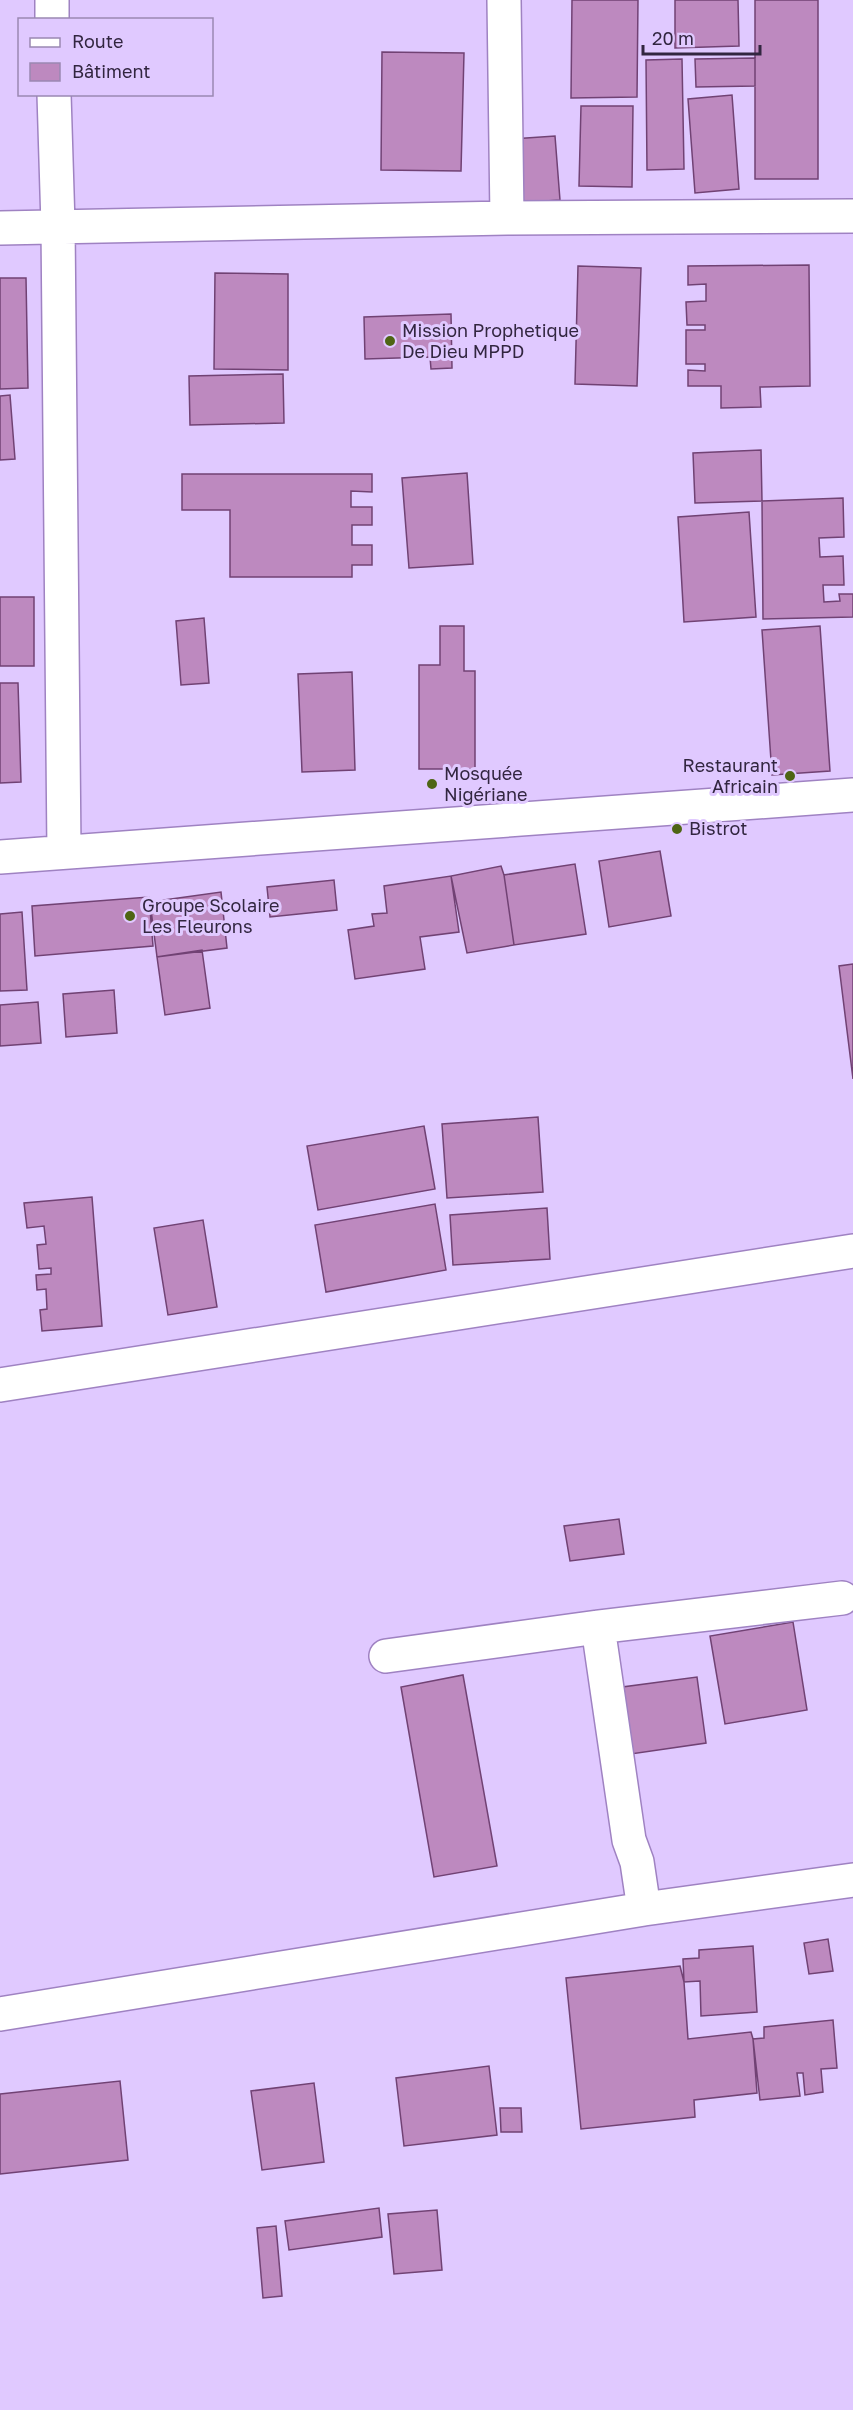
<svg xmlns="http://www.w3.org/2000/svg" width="853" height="2410" viewBox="0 0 853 2410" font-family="'Golos Text',sans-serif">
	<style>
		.building { fill: #bd89bf; stroke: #714274; stroke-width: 1.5 }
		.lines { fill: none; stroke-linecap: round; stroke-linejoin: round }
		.minor-casing { stroke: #9f82c2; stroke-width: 36 }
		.minor { stroke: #fff; stroke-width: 33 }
		.poi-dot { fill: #4e6514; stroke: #e0c9ff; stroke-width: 2 }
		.labels { text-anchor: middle; stroke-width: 6; stroke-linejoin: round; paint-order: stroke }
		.poi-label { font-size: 18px; fill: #322640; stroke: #e0c9ff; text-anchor: start }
	</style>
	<rect width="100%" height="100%" fill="#e0c9ff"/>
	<path class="building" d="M 572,0 L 638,0 L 637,97 L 571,98 Z
		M 675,0 L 738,0 L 739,46 L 675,48 Z
		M 755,0 L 818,0 L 818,179 L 755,179 Z
		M 382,52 L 464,53 L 461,171 L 381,170 Z
		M 755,58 L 755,86 L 696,87 L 695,59 Z
		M 682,59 L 684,169 L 647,170 L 646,60 Z
		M 732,95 L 739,189 L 695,193 L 688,99 Z
		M 581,106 L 633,106 L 632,187 L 579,186 Z
		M 555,136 L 560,200 L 516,203 L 512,139 Z
		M 809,265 L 810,386 L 760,387 L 761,407 L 721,408 L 721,386 L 688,386 L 688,370 L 705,371 L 705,364 L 686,364 L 686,330 L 705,330 L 705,325 L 687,325 L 686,302 L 706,301 L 706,284 L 688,285 L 688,266 Z
		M 578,266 L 641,268 L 637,386 L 575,384 Z
		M 215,273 L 288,274 L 288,370 L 214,369 Z
		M 0,278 L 26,278 L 28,388 L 0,389 Z
		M 451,314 L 452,368 L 431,369 L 430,357 L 365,359 L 364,317 Z
		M 283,374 L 284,423 L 190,425 L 189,376 Z
		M 10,395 L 15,459 L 0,460 L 0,396 Z
		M 761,450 L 762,501 L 695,503 L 693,453 Z
		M 467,473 L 473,564 L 409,568 L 402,478 Z
		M 182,474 L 372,474 L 372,492 L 351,491 L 351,507 L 372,507 L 372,525 L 352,525 L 352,545 L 372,545 L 372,565 L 352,565 L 352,577 L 230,577 L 230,510 L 182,510 Z
		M 843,498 L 844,537 L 819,538 L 820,557 L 843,556 L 844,585 L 823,585 L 824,602 L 840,601 L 839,594 L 853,594 L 853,617 L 763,619 L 762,501 Z
		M 749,512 L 756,617 L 684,622 L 678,517 Z
		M 0,597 L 34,597 L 34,666 L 0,666 Z
		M 204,618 L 209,683 L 181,685 L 176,621 Z
		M 440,626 L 464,626 L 464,671 L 475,671 L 475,769 L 419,769 L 419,665 L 440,665 Z
		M 820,626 L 830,771 L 772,775 L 762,630 Z
		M 352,672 L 355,770 L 302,772 L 298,674 Z
		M 0,683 L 18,683 L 21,782 L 0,783 Z
		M 660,851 L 671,916 L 609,927 L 599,861 Z
		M 575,864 L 586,934 L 514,945 L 504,875 Z
		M 501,866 L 504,875 L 514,945 L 467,953 L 451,876 Z
		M 451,876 L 459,932 L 420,937 L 425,969 L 355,979 L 348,930 L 374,926 L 372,914 L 387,913 L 384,886 Z
		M 334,880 L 337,910 L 270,917 L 267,887 Z
		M 221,892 L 227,948 L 157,957 L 150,902 Z
		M 149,897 L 153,946 L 35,956 L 32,906 Z
		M 22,912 L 27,990 L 0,991 L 0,914 Z
		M 202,950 L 210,1008 L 165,1015 L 157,957 Z
		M 853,964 L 853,1079 L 839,966 Z
		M 114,990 L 117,1033 L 66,1037 L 63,994 Z
		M 38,1002 L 41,1043 L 0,1046 L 0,1005 Z
		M 538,1117 L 543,1192 L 447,1198 L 442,1124 Z
		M 424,1126 L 435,1189 L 318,1210 L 307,1146 Z
		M 92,1197 L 102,1326 L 42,1331 L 40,1310 L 47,1309 L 46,1289 L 37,1290 L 36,1275 L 51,1274 L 51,1268 L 39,1269 L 37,1245 L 46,1244 L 44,1226 L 27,1228 L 24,1203 Z
		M 435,1204 L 446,1270 L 326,1292 L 315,1225 Z
		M 547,1208 L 550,1259 L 453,1265 L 450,1215 Z
		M 203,1220 L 217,1307 L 168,1315 L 154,1228 Z
		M 619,1519 L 624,1554 L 570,1561 L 564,1526 Z
		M 793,1622 L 807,1710 L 725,1724 L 710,1636 Z
		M 463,1675 L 497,1866 L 434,1877 L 401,1687 Z
		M 697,1677 L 706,1743 L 624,1755 L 615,1688 Z
		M 828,1939 L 833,1971 L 809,1974 L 804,1943 Z
		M 753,1946 L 757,2012 L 701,2016 L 700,1981 L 684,1982 L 683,1959 L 699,1958 L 699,1950 Z
		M 680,1966 L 684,1982 L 688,2039 L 751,2032 L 753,2039 L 757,2093 L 694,2100 L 695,2117 L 581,2129 L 566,1978 Z
		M 833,2020 L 837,2068 L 821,2069 L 823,2092 L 805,2095 L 803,2073 L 797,2073 L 800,2096 L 760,2100 L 753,2039 L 764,2038 L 764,2027 Z
		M 489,2066 L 497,2135 L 404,2146 L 396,2078 Z
		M 120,2081 L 128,2160 L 0,2174 L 0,2094 Z
		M 314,2083 L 324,2162 L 262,2170 L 251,2091 Z
		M 500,2108 L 521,2108 L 522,2132 L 501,2132 Z
		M 379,2208 L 382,2237 L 289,2250 L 285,2221 Z
		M 437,2210 L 442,2270 L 394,2274 L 388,2214 Z
		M 276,2226 L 282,2296 L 263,2298 L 257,2228 Z"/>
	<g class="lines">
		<defs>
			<path id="minor" d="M 52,0 L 52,20
				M 504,0 L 507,218
				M 54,94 L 58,225 L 64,852
				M 0,228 L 507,218 L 853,216
				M 0,857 L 853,795
				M 0,1385 L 853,1251
				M 598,1627 L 629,1840 L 637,1862 L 644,1909
				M 386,1656 L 598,1627 L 842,1598
				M 0,2014 L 644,1909 L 853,1880"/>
		</defs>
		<use href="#minor" class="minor-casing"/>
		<use href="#minor" class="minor"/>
	</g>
	<g class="poi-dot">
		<circle cx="390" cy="341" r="6"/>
		<circle cx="790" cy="776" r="6"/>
		<circle cx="432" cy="784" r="6"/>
		<circle cx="677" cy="829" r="6"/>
		<circle cx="130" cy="916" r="6"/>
	</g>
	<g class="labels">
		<g class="poi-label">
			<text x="402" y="337">Mission Prophetique<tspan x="402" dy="21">De Dieu MPPD</tspan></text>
			<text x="778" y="772" text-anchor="end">Restaurant<tspan x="778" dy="21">Africain</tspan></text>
			<text x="444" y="780">Mosquée<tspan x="444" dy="21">Nigériane</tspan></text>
			<text x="689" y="835">Bistrot</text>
			<text x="142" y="912">Groupe Scolaire<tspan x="142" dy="21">Les Fleurons</tspan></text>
		</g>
	</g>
	<rect x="18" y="18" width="195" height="78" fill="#e0c9ff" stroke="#9a88b3" stroke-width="1.5"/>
	<rect x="30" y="38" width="30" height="9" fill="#ffffff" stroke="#9a88b3" stroke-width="1.5"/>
	<text x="72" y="48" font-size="18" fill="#322640">Route</text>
	<rect x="30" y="63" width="30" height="18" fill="#bd89bf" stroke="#9a88b3" stroke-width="1.5"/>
	<text x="72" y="78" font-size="18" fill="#322640">Bâtiment</text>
	<path d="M643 45v9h117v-9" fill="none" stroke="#322640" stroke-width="3"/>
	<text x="652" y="45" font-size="18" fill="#322640" stroke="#e0c9ff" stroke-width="4.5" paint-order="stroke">20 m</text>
</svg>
